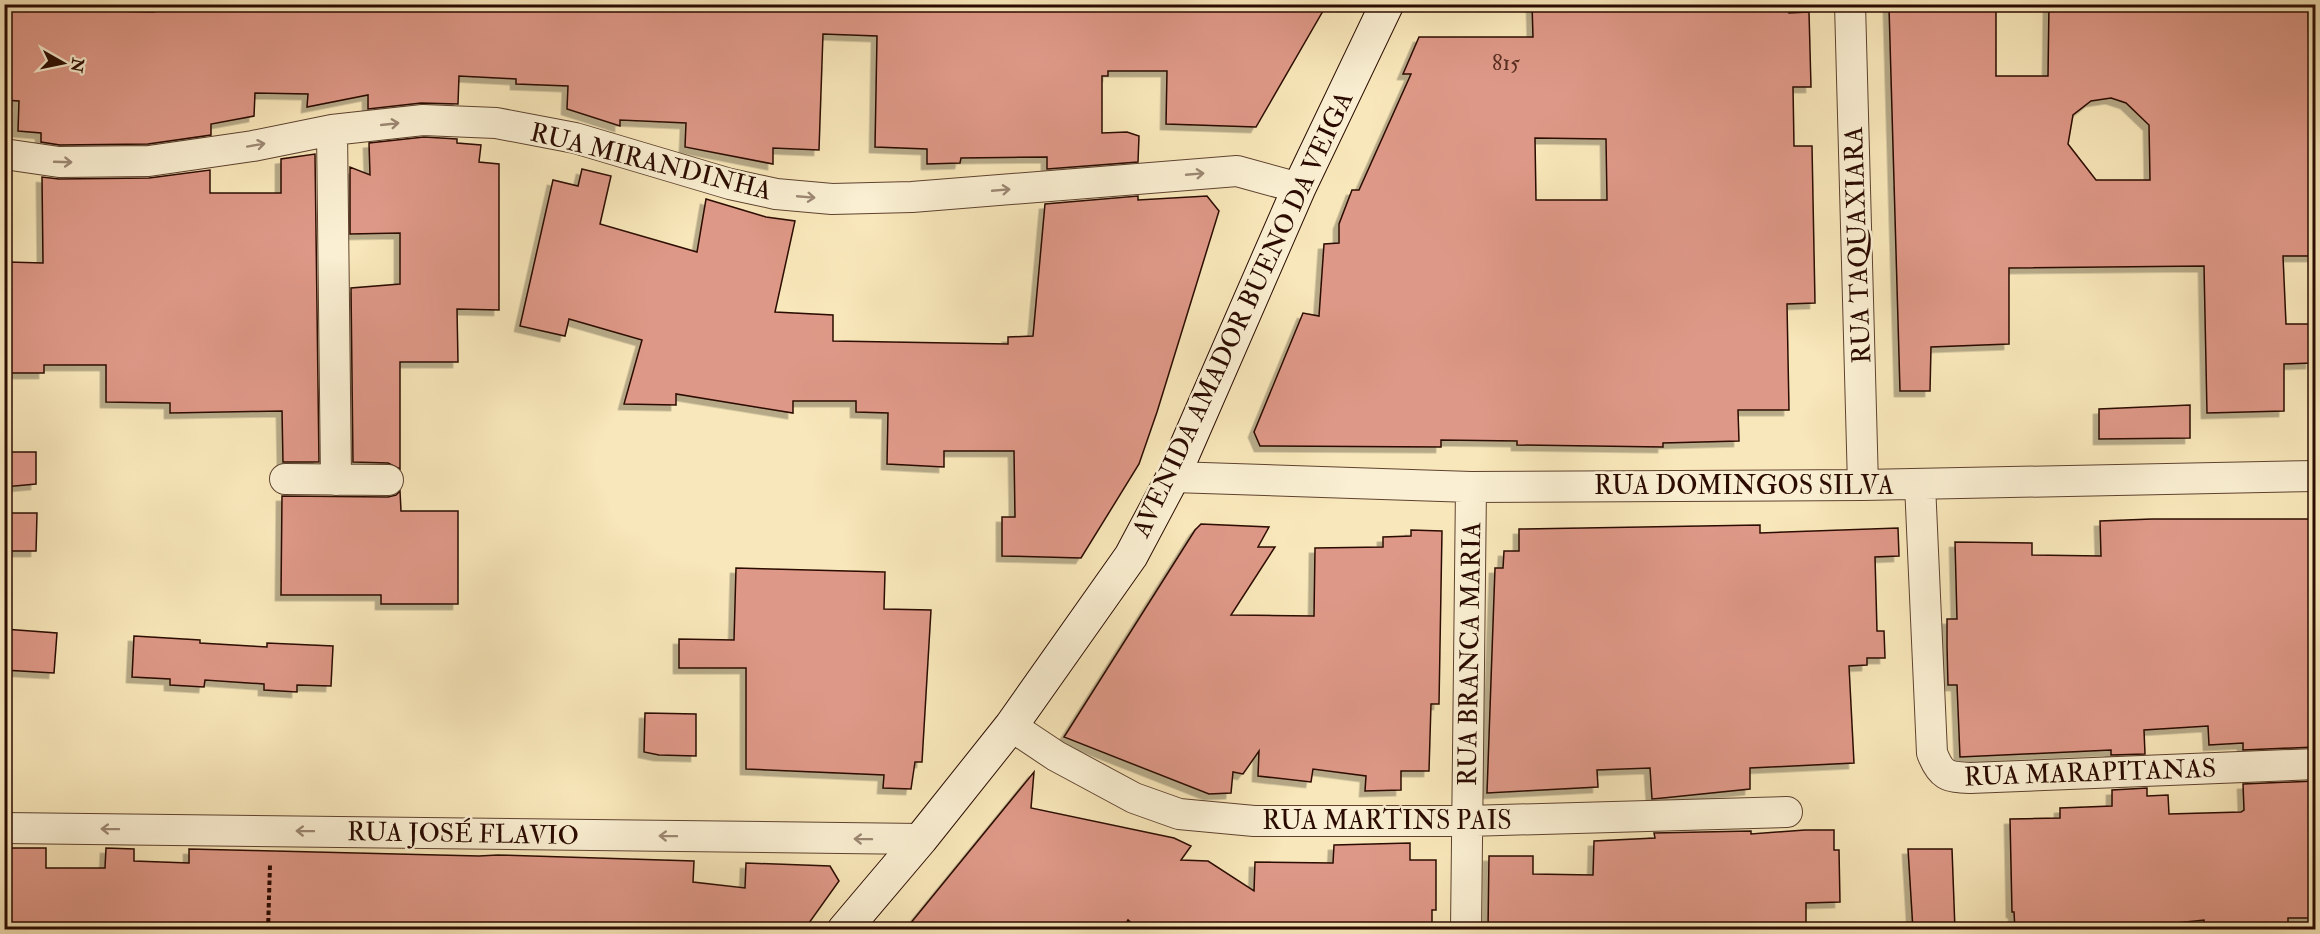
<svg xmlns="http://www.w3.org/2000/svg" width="2320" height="934" viewBox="0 0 2320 934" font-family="'IM FELL Double Pica',serif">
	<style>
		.building { fill: #de9887; stroke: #2b0b01; stroke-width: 1.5; fill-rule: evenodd; filter: url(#shadow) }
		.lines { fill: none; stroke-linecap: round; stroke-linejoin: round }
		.minor-casing { stroke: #5e422f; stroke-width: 32 }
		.secondary-casing { stroke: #2b0b01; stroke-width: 35 }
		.path { stroke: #2b0b01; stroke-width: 4; stroke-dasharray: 4.5 3; stroke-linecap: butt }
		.minor { stroke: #faefd2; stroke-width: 30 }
		.secondary { stroke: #faefd2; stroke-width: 33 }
		.oneway { stroke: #9d8874 }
		.labels { text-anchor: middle; stroke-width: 5; stroke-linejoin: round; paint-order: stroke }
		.number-label { font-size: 22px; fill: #582e22 }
		.street-label { font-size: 26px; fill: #2b0b01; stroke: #faefd2 }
	</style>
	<defs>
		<filter id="shadow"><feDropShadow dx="-5.5" dy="5.5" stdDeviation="0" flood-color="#0004"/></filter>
	</defs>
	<rect width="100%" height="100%" fill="#f8e7ba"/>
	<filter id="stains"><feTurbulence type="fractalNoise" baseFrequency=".00333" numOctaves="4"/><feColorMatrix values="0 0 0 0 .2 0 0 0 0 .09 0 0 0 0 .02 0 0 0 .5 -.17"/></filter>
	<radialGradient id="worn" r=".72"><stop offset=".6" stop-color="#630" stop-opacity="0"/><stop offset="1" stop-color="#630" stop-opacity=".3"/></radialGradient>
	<path class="building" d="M 4,4 L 79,4 L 78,10 L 154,12 L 154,4 L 1327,4 L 1256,127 L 1166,124 L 1167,71 L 1108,71 L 1108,76 L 1102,76 L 1102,133 L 1127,132 L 1139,136 L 1138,162 L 1047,169 L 1047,157 L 961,158 L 960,163 L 927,164 L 927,149 L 875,147 L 877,36 L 823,34 L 819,150 L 773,148 L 773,164 L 685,147 L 686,123 L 620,120 L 620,126 L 567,109 L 568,86 L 516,84 L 516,79 L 459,76 L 458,104 L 421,103 L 368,109 L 368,95 L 307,107 L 308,94 L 255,93 L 254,116 L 211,124 L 211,135 L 148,144 L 60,145 L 41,142 L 41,133 L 18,131 L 19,101 L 4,100 Z
		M 1532,4 L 1788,4 L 1789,13 L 1809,12 L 1811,87 L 1793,87 L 1794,146 L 1812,146 L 1815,303 L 1787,304 L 1789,410 L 1738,410 L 1739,441 L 1663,443 L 1663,447 L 1517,445 L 1517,441 L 1441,440 L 1441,447 L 1260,446 L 1254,432 L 1303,313 L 1319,316 L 1324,244 L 1339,243 L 1339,224 L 1352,190 L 1359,190 L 1411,74 L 1403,74 L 1419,37 L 1533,37 ZM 1535,138 L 1606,139 L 1607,200 L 1536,200 Z
		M 1954,4 L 1996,4 L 1996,76 L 2048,76 L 2049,4 L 2308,4 L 2313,256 L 2283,256 L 2286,324 L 2310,324 L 2311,363 L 2284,364 L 2284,411 L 2207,413 L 2204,266 L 2009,268 L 2009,344 L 1931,347 L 1930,391 L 1900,391 L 1889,7 ZM 2111,98 L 2126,103 L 2149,125 L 2150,180 L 2096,180 L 2068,144 L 2073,115 L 2091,101 Z
		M 424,137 L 457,139 L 457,143 L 481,145 L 479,162 L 499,164 L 499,310 L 457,309 L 458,362 L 400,362 L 400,469 L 388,463 L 353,462 L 351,288 L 400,284 L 400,233 L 350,234 L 350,167 L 370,175 L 369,143 Z
		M 315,154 L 319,462 L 283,462 L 282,411 L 170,413 L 170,403 L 106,402 L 106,365 L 44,365 L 44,373 L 4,373 L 4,269 L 8,269 L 8,262 L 43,263 L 42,177 L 59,179 L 149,178 L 210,170 L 210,193 L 281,193 L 281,159 Z
		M 582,169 L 611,176 L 600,224 L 697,252 L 706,199 L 766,217 L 795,221 L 775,312 L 833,315 L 833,341 L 1008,344 L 1008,337 L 1033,336 L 1045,204 L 1138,196 L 1138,200 L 1207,196 L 1219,211 L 1157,412 L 1139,464 L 1081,558 L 1002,556 L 1002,517 L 1015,517 L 1014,451 L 944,451 L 944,467 L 887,464 L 888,413 L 856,412 L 856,401 L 793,401 L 793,413 L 676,394 L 676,405 L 624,404 L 642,340 L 569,319 L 565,336 L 520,326 L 553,180 L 578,186 Z
		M 2190,405 L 2190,438 L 2099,439 L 2099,409 Z
		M 4,452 L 36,452 L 36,484 L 4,487 Z
		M 400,491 L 401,511 L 458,511 L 458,604 L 381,604 L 381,595 L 281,595 L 282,496 L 388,497 L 396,495 Z
		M 10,513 L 37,513 L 36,551 L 10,551 Z
		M 2152,519 L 2316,519 L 2316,747 L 2243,750 L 2243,743 L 2209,745 L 2208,726 L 2144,730 L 2145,754 L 2111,755 L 2111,750 L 1960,757 L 1957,685 L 1948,685 L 1947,646 L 1947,619 L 1957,619 L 1955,542 L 2032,543 L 2032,555 L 2101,556 L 2100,521 Z
		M 1201,524 L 1269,527 L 1258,547 L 1275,547 L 1231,615 L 1314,616 L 1315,548 L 1383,547 L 1383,537 L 1411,536 L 1411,530 L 1442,531 L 1439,704 L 1431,704 L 1429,771 L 1401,771 L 1401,790 L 1365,791 L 1366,776 L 1313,769 L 1311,782 L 1258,776 L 1259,751 L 1243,774 L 1233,772 L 1231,793 L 1209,794 L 1064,737 L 1195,530 Z
		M 1760,525 L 1760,533 L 1898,528 L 1899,556 L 1875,557 L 1877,631 L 1884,631 L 1885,658 L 1867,658 L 1867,665 L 1849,666 L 1854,763 L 1750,768 L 1750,789 L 1663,798 L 1652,799 L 1650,768 L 1597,770 L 1598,787 L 1487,793 L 1495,568 L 1503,568 L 1504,551 L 1519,551 L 1519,529 Z
		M 736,568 L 885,572 L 884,609 L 931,610 L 922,762 L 915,762 L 911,789 L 883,788 L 884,775 L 746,769 L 746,668 L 679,668 L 679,639 L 734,640 Z
		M 4,629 L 57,633 L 54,673 L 4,670 Z
		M 134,636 L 200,640 L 200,643 L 267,647 L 267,643 L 333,646 L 331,686 L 297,685 L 297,692 L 264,690 L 264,684 L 205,680 L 204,687 L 170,685 L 170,679 L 132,677 Z
		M 645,713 L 696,714 L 696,756 L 659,755 L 644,752 Z
		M 1034,772 L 1031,808 L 1174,838 L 1191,846 L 1181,860 L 1208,861 L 1254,891 L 1255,862 L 1333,863 L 1334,845 L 1410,843 L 1410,860 L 1436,860 L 1436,910 L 1432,910 L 1432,930 L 1140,930 L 1128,920 L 1122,930 L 905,930 Z
		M 2316,781 L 2316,918 L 2288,918 L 2288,930 L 2205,930 L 2204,920 L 2138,927 L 2138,930 L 2015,930 L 2014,912 L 2012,912 L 2010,819 L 2060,818 L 2060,808 L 2112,806 L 2112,790 L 2147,788 L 2147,796 L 2168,795 L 2169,814 L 2241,812 L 2244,810 L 2243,784 Z
		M 1805,830 L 1834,830 L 1834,850 L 1839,850 L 1840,902 L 1806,903 L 1806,930 L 1488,930 L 1489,856 L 1533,856 L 1533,874 L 1593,875 L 1594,841 L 1655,838 L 1654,833 L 1751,831 L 1751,834 Z
		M 11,848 L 46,848 L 46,868 L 105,868 L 106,848 L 134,849 L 134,861 L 189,863 L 189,849 L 479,856 L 498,855 L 694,861 L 693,882 L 745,888 L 746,863 L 830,866 L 839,881 L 804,930 L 4,930 L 4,869 L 11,869 Z
		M 1908,849 L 1952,849 L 1955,930 L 1913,930 Z"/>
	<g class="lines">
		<defs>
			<path id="minor" d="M 1850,4 L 1863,485
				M 332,130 L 336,480
				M 4,154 L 59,162 L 149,161 L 253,146 L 332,130 L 423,120 L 496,123 L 575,138 L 730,184 L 776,194 L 832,199 L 912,197 L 1237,171 L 1299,188
				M 1173,477 L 1471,487 L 1863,485 L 2316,476
				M 285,479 L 388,480
				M 1920,484 L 1932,753 C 1941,776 1947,777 1970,778 L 2316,764
				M 1011,726 L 1056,756 L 1134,798 L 1179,814 L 1254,821 L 1468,821 L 1787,812
				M 4,828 L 921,839
				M 1466,930 L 1471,487"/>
			<path id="secondary" d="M 844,930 L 921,839 L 1011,726 L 1131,556 L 1173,477 L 1299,188 L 1387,4"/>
		</defs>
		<use href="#minor" class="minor-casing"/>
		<use href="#secondary" class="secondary-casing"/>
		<path class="path" d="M 268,930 L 270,865"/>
		<use href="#minor" class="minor"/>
		<use href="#secondary" class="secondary"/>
	</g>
	<defs><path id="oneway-shaft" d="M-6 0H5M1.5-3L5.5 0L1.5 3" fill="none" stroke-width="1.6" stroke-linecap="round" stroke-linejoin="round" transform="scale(1.5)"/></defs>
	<g class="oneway">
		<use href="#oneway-shaft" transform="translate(390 124) rotate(-6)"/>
		<use href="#oneway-shaft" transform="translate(256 145) rotate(-10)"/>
		<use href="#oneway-shaft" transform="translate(63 162) rotate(2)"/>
		<use href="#oneway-shaft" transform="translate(1195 174) rotate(-5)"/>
		<use href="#oneway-shaft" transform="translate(1001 190) rotate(-5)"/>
		<use href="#oneway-shaft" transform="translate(806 197) rotate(5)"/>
		<use href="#oneway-shaft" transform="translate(110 829) rotate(-179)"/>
		<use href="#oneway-shaft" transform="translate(305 831) rotate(-179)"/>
		<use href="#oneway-shaft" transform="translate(668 836) rotate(-179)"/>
		<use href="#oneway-shaft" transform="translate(863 839) rotate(-179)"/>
	</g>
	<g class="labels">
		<g class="number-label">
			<text x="1506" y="70">815</text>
		</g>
		<g class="street-label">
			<text transform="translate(651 161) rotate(14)" y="9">RUA MIRANDINHA</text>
			<text transform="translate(1857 245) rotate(-92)" y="9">RUA TAQUAXIARA</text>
			<text transform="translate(1242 314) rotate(-65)" y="9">AVENIDA AMADOR BUENO DA VEIGA</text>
			<text x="1744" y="494">RUA DOMINGOS SILVA</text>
			<text transform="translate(1469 654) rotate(-89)" y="9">RUA BRANCA MARIA</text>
			<text transform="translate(2090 772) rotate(-2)" y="9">RUA MARAPITANAS</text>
			<text x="1387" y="829">RUA MARTINS PAIS</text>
			<text transform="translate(463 833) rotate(1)" y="9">RUA JOSÉ FLAVIO</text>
		</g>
	</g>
	<rect width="2320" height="934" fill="none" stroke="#f8e7ba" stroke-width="24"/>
	<rect x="6" y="6" width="2308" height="922" fill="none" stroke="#2b0b01" stroke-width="3"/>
	<rect x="12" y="12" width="2296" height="910" fill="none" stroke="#2b0b01" stroke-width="1.5"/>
	<g transform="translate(63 63) rotate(99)" stroke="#faefd2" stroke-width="4.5" paint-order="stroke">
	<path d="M0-4.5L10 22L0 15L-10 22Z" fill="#2b0b01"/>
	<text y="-9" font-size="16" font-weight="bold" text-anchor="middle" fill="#2b0b01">N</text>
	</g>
	<rect width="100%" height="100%" filter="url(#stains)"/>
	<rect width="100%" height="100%" fill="url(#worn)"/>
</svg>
